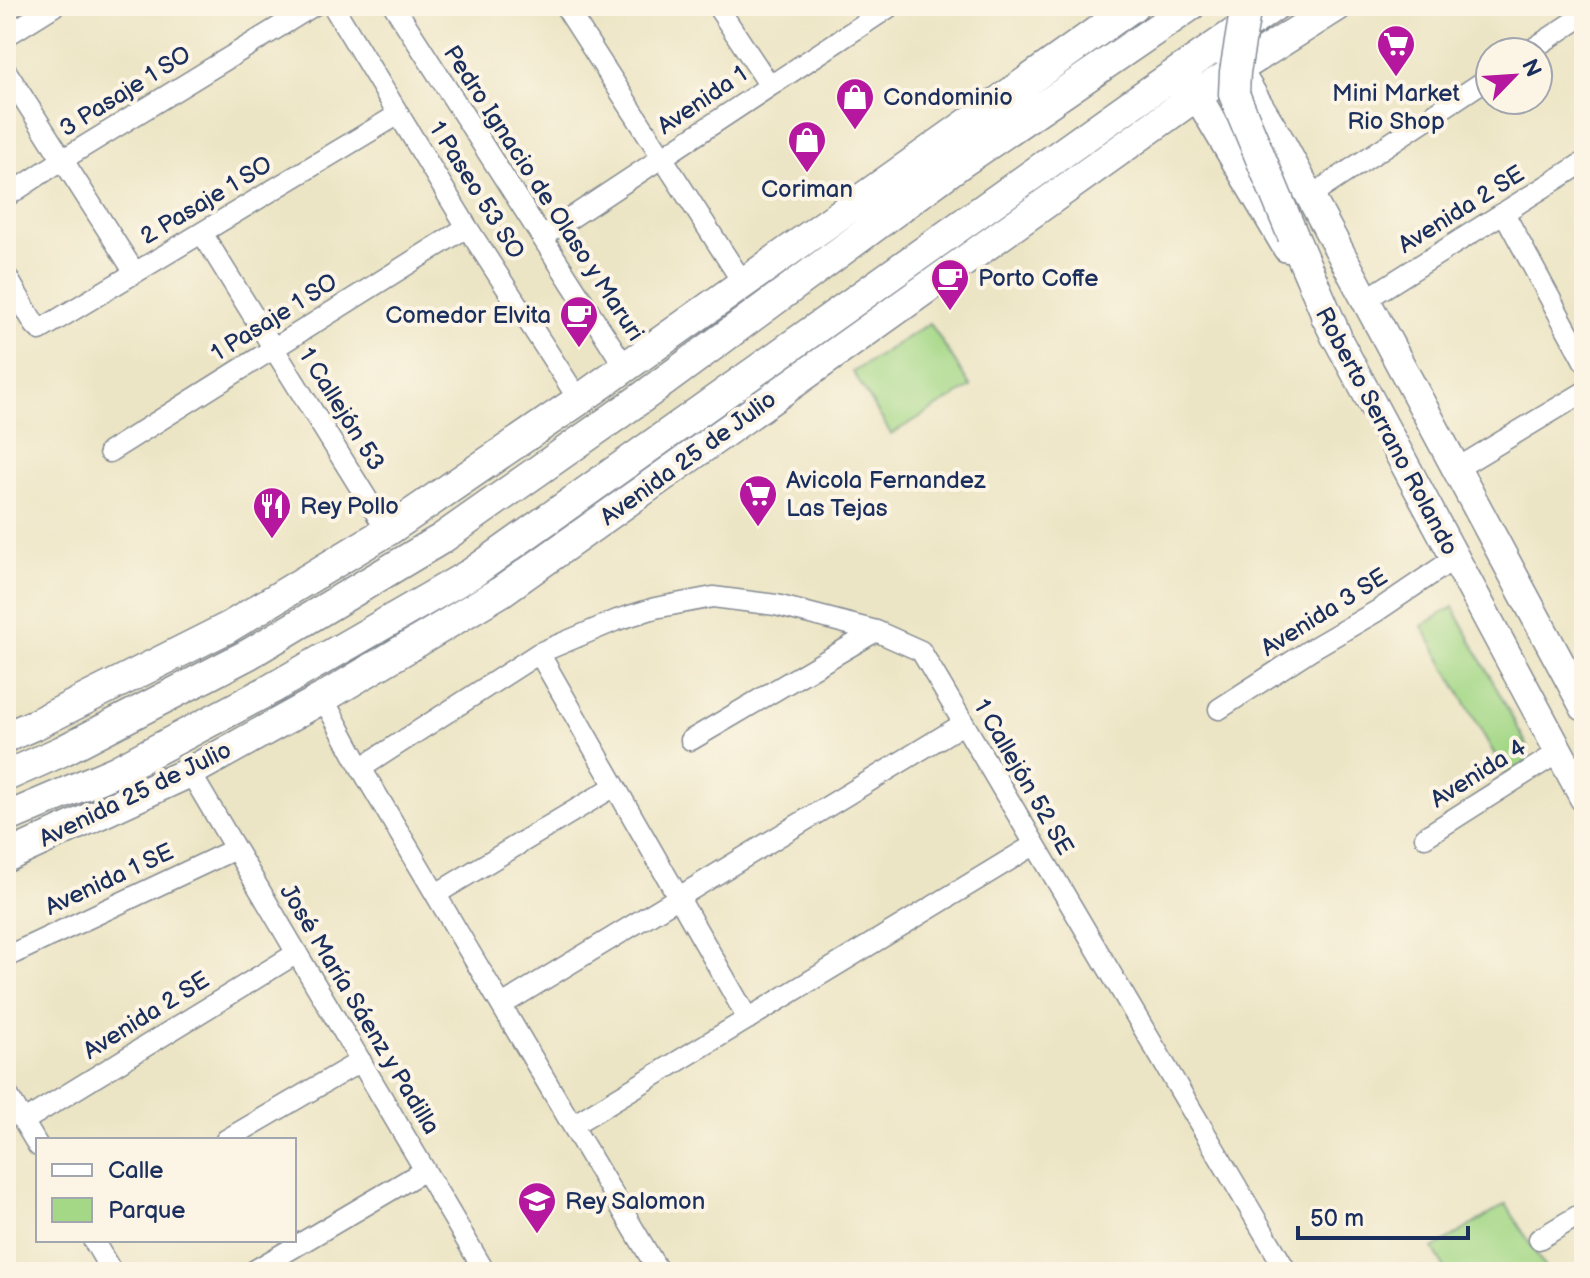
<svg xmlns="http://www.w3.org/2000/svg" width="1590" height="1278" viewBox="0 0 1590 1278" font-family="'Balsamiq Sans',sans-serif">
	<style>
		.green { fill: #a4d887; stroke: #608472; stroke-width: 2 }
		.lines { fill: none; stroke-linecap: round; stroke-linejoin: round }
		.street-casing { stroke: #848a92; stroke-width: 23 }
		.secondary-casing { stroke: #848a92; stroke-width: 31 }
		.primary-casing { stroke: #848a92; stroke-width: 33 }
		.street { stroke: #fff; stroke-width: 20 }
		.secondary { stroke: #fff; stroke-width: 28 }
		.primary { stroke: #fff; stroke-width: 30 }
		.primary-bridge-casing { stroke: #848a92; stroke-width: 33; stroke-linecap: butt }
		.primary-bridge { stroke: #fff; stroke-width: 30 }
		.labels { text-anchor: middle; stroke-width: 8; stroke-linejoin: round; paint-order: stroke }
		.street-label { font-size: 24px; fill: #1b2f5e; stroke: #fcf5e5 }
		.poi-label { font-size: 24px; fill: #1b2f5e; stroke: #fcf5e5; text-anchor: start }
	</style>
	<rect width="100%" height="100%" fill="#fcf5e5"/>
	<filter id="ink" filterUnits="userSpaceOnUse"><feTurbulence type="fractalNoise" baseFrequency=".0125" numOctaves="2"/><feDisplacementMap in="SourceGraphic" scale="16" xChannelSelector="R" yChannelSelector="G"/><feConvolveMatrix kernelMatrix="1 2 1 2 8 2 1 2 1" color-interpolation-filters="sRGB"/></filter>
	<filter id="wash" filterUnits="userSpaceOnUse"><feTurbulence type="fractalNoise" baseFrequency=".006" numOctaves="4" result="noise"/><feDisplacementMap in="SourceGraphic" scale="32" xChannelSelector="R" yChannelSelector="G"/><feGaussianBlur stdDeviation="1.8" result="paint"/><feColorMatrix in="noise" values="0 0 0 0 0 0 0 0 0 0 0 0 0 0 0 0 0 1.4 0 .05"/><feComposite in="paint" operator="in"/></filter>
	<g filter="url(#wash)">
		<rect width="100%" height="100%" fill="#ece5c5"/>
		<path class="green" d="M 930,323 L 971,387 L 891,434 L 853,372 Z
			M 1453,607 L 1528,747 L 1527,761 L 1508,778 L 1422,626 Z
			M 1506,1204 L 1547,1272 L 1447,1272 L 1433,1249 Z"/>
	</g>
	<g filter="url(#ink)">
		<g class="lines">
			<defs>
				<path id="street" d="M 333,6 L 467,227 L 579,400
					M 394,6 L 625,367
					M 565,6 L 743,283
					M 717,6 L 770,86
					M 6,36 L 54,6
					M 1528,52 L 1584,15
					M 6,71 L 135,273
					M 6,197 L 62,160 L 313,6
					M 1309,197 L 1490,77
					M 1504,213 L 1584,361
					M 202,233 L 387,531
					M 542,237 L 891,6
					M 6,275 L 35,325 L 40,330 L 399,114
					M 1365,300 L 1584,162
					M 109,452 L 467,227
					M 1456,469 L 1584,392
					M 539,653 L 748,1019
					M 323,698 L 361,768 L 659,1272
					M 1219,709 L 1310,650 L 1377,611 L 1455,558
					M 691,740 L 876,631
					M 361,768 L 539,653 L 617,620 L 655,608 L 713,597 L 776,605 L 876,631 L 921,651 L 1287,1272
					M 190,772 L 485,1272
					M 1425,837 L 1559,752
					M 436,894 L 615,786
					M 6,957 L 235,849
					M 502,1005 L 963,724
					M 6,1092 L 38,1146
					M 24,1121 L 297,953
					M 573,1125 L 1034,845
					M 226,1140 L 361,1061
					M 1539,1239 L 1584,1212
					M 93,1240 L 112,1272
					M 252,1272 L 425,1170"/>
				<path id="secondary" d="M 1229,56 L 1281,142 L 1584,707
					M 1186,77 L 1287,248
					M 1325,316 L 1584,798"/>
				<path id="primary" d="M 1293,236 L 1336,336
					M 6,737 L 36,724 L 229,627 L 387,531 L 579,400 L 1133,6
					M 6,776 L 62,751 L 249,654 L 441,539 L 640,399 L 958,165 L 1190,6
					M 6,818 L 116,771 L 273,688 L 472,573 L 1130,105 L 1274,6
					M 6,857 L 190,772 L 323,698 L 502,591 L 1197,95 L 1337,6"/>
			</defs>
			<use href="#street" class="street-casing"/>
			<use href="#secondary" class="secondary-casing"/>
			<use href="#primary" class="primary-casing"/>
			<use href="#street" class="street"/>
			<use href="#secondary" class="secondary"/>
			<use href="#primary" class="primary"/>
			<defs>
				<path id="primary-bridge" d="M 1246,6 L 1235,72 L 1234,94 L 1293,236"/>
			</defs>
			<use href="#primary-bridge" class="primary-bridge-casing"/>
			<use href="#primary-bridge" class="primary-bridge"/>
		</g>
	</g>
	<defs>
		<symbol id="supermarket-pin" viewBox="-11 -11 22 30"><path d="M0 17L-7.5 6A9.5 9.5 0 1 1 7.5 6Z" fill="#b5179e" stroke="#fcf5e5"/><path d="M-6-5.5h2.5l.6 2H6L4.5 2H-2.5L-4.4-4H-6ZM-1.5 3.2a1.3 1.3 0 1 0 .1 0ZM3 3.2a1.3 1.3 0 1 0 .1 0Z" fill="#fff"/></symbol>
		<symbol id="shop-pin" viewBox="-11 -11 22 30"><path d="M0 17L-7.5 6A9.5 9.5 0 1 1 7.5 6Z" fill="#b5179e" stroke="#fcf5e5"/><path d="M-5-2.5h2.3a2.7 3.5 0 0 1 5.4 0H5L5.5 6h-11ZM-1.5-2.5h3a1.5 2.3 0 0 0-3 0Z" fill="#fff"/></symbol>
		<symbol id="cafe-pin" viewBox="-11 -11 22 30"><path d="M0 17L-7.5 6A9.5 9.5 0 1 1 7.5 6Z" fill="#b5179e" stroke="#fcf5e5"/><path d="M-5.5-4.5H6V0H3Q3 3.5 0 3.5H-2.5Q-5.5 3.5-5.5 0ZM3-3.2v2h1.7v-2ZM-6 4.5H4V6H-6Z" fill="#fff"/></symbol>
		<symbol id="restaurant-pin" viewBox="-11 -11 22 30"><path d="M0 17L-7.5 6A9.5 9.5 0 1 1 7.5 6Z" fill="#b5179e" stroke="#fcf5e5"/><path d="M-5-6h1v4h1v-4h1v4h1v-4h1v5L-1.5 .5V6h-2V.5L-5-1ZM5-6V6H3V1.5H1.5Q1.5-4 5-6Z" fill="#fff"/></symbol>
		<symbol id="school-pin" viewBox="-11 -11 22 30"><path d="M0 17L-7.5 6A9.5 9.5 0 1 1 7.5 6Z" fill="#b5179e" stroke="#fcf5e5"/><path d="M0-5L7-2L0 1L-7-2ZM-4 1L0 2.5L4 1V4Q0 6-4 4Z" fill="#fff"/></symbol>
	</defs>
	<g fill-rule="evenodd">
		<use href="#supermarket-pin" x="1374" y="22" width="44" height="60"/>
		<use href="#shop-pin" x="833" y="75" width="44" height="60"/>
		<use href="#shop-pin" x="785" y="118" width="44" height="60"/>
		<use href="#cafe-pin" x="928" y="256" width="44" height="60"/>
		<use href="#cafe-pin" x="557" y="293" width="44" height="60"/>
		<use href="#supermarket-pin" x="736" y="472" width="44" height="60"/>
		<use href="#restaurant-pin" x="250" y="484" width="44" height="60"/>
		<use href="#school-pin" x="515" y="1179" width="44" height="60"/>
	</g>
	<g class="labels">
		<g class="street-label">
			<text transform="translate(125 91) rotate(-32)" y="8">3 Pasaje 1 SO</text>
			<text transform="translate(702 100) rotate(-34)" y="8">Avenida 1</text>
			<text transform="translate(477 190) rotate(58)" y="8">1 Paseo 53 SO</text>
			<text transform="translate(544 193) rotate(57)" y="8">Pedro Ignacio de Olaso y Maruri</text>
			<text transform="translate(206 200) rotate(-31)" y="8">2 Pasaje 1 SO</text>
			<text transform="translate(1461 209) rotate(-32)" y="8">Avenida 2 SE</text>
			<text transform="translate(274 317) rotate(-32)" y="8">1 Pasaje 1 SO</text>
			<text transform="translate(342 409) rotate(58)" y="8">1 Callejón 53</text>
			<text transform="translate(1387 431) rotate(62)" y="8">Roberto Serrano Rolando</text>
			<text transform="translate(688 458) rotate(-36)" y="8">Avenida 25 de Julio</text>
			<text transform="translate(1324 612) rotate(-32)" y="8">Avenida 3 SE</text>
			<text transform="translate(1478 773) rotate(-32)" y="8">Avenida 4</text>
			<text transform="translate(1024 777) rotate(60)" y="8">1 Callejón 52 SE</text>
			<text transform="translate(135 794) rotate(-26)" y="8">Avenida 25 de Julio</text>
			<text transform="translate(109 879) rotate(-25)" y="8">Avenida 1 SE</text>
			<text transform="translate(360 1009) rotate(59)" y="8">José María Sáenz y Padilla</text>
			<text transform="translate(146 1015) rotate(-32)" y="8">Avenida 2 SE</text>
		</g>
		<g class="poi-label">
			<text x="1396" y="101" text-anchor="middle">Mini Market<tspan x="1396" dy="28">Rio Shop</tspan></text>
			<text x="883" y="105">Condominio</text>
			<text x="807" y="197" text-anchor="middle">Coriman</text>
			<text x="978" y="286">Porto Coffe</text>
			<text x="551" y="323" text-anchor="end">Comedor Elvita</text>
			<text x="786" y="488">Avicola Fernandez<tspan x="786" dy="28">Las Tejas</tspan></text>
			<text x="300" y="514">Rey Pollo</text>
			<text x="565" y="1209">Rey Salomon</text>
		</g>
	</g>
	<rect width="1590" height="1278" fill="none" stroke="#fcf5e5" stroke-width="32"/>
	<rect x="36" y="1138" width="260" height="104" fill="#fcf5e5" stroke="#a2a6af" stroke-width="2"/>
	<rect x="52" y="1164" width="40" height="12" fill="#ffffff" stroke="#a2a6af" stroke-width="2"/>
	<text x="108" y="1178" font-size="24" fill="#1b2f5e">Calle</text>
	<rect x="52" y="1198" width="40" height="24" fill="#a4d887" stroke="#a2a6af" stroke-width="2"/>
	<text x="108" y="1218" font-size="24" fill="#1b2f5e">Parque</text>
	<g transform="translate(1514 76) rotate(65)"><circle r="38" fill="#fcf5e5" stroke="#a2a6af" stroke-width="2"/>
	<path d="M0-6L14 30L0 20L-14 30Z" fill="#b5179e"/>
	<text y="-12" font-size="22" font-weight="bold" text-anchor="middle" fill="#1b2f5e">N</text>
	</g>
	<path d="M1298 1226v12h170v-12" fill="none" stroke="#1b2f5e" stroke-width="4"/>
	<text x="1310" y="1226" font-size="24" fill="#1b2f5e" stroke="#fcf5e5" stroke-width="6" paint-order="stroke">50 m</text>
</svg>
